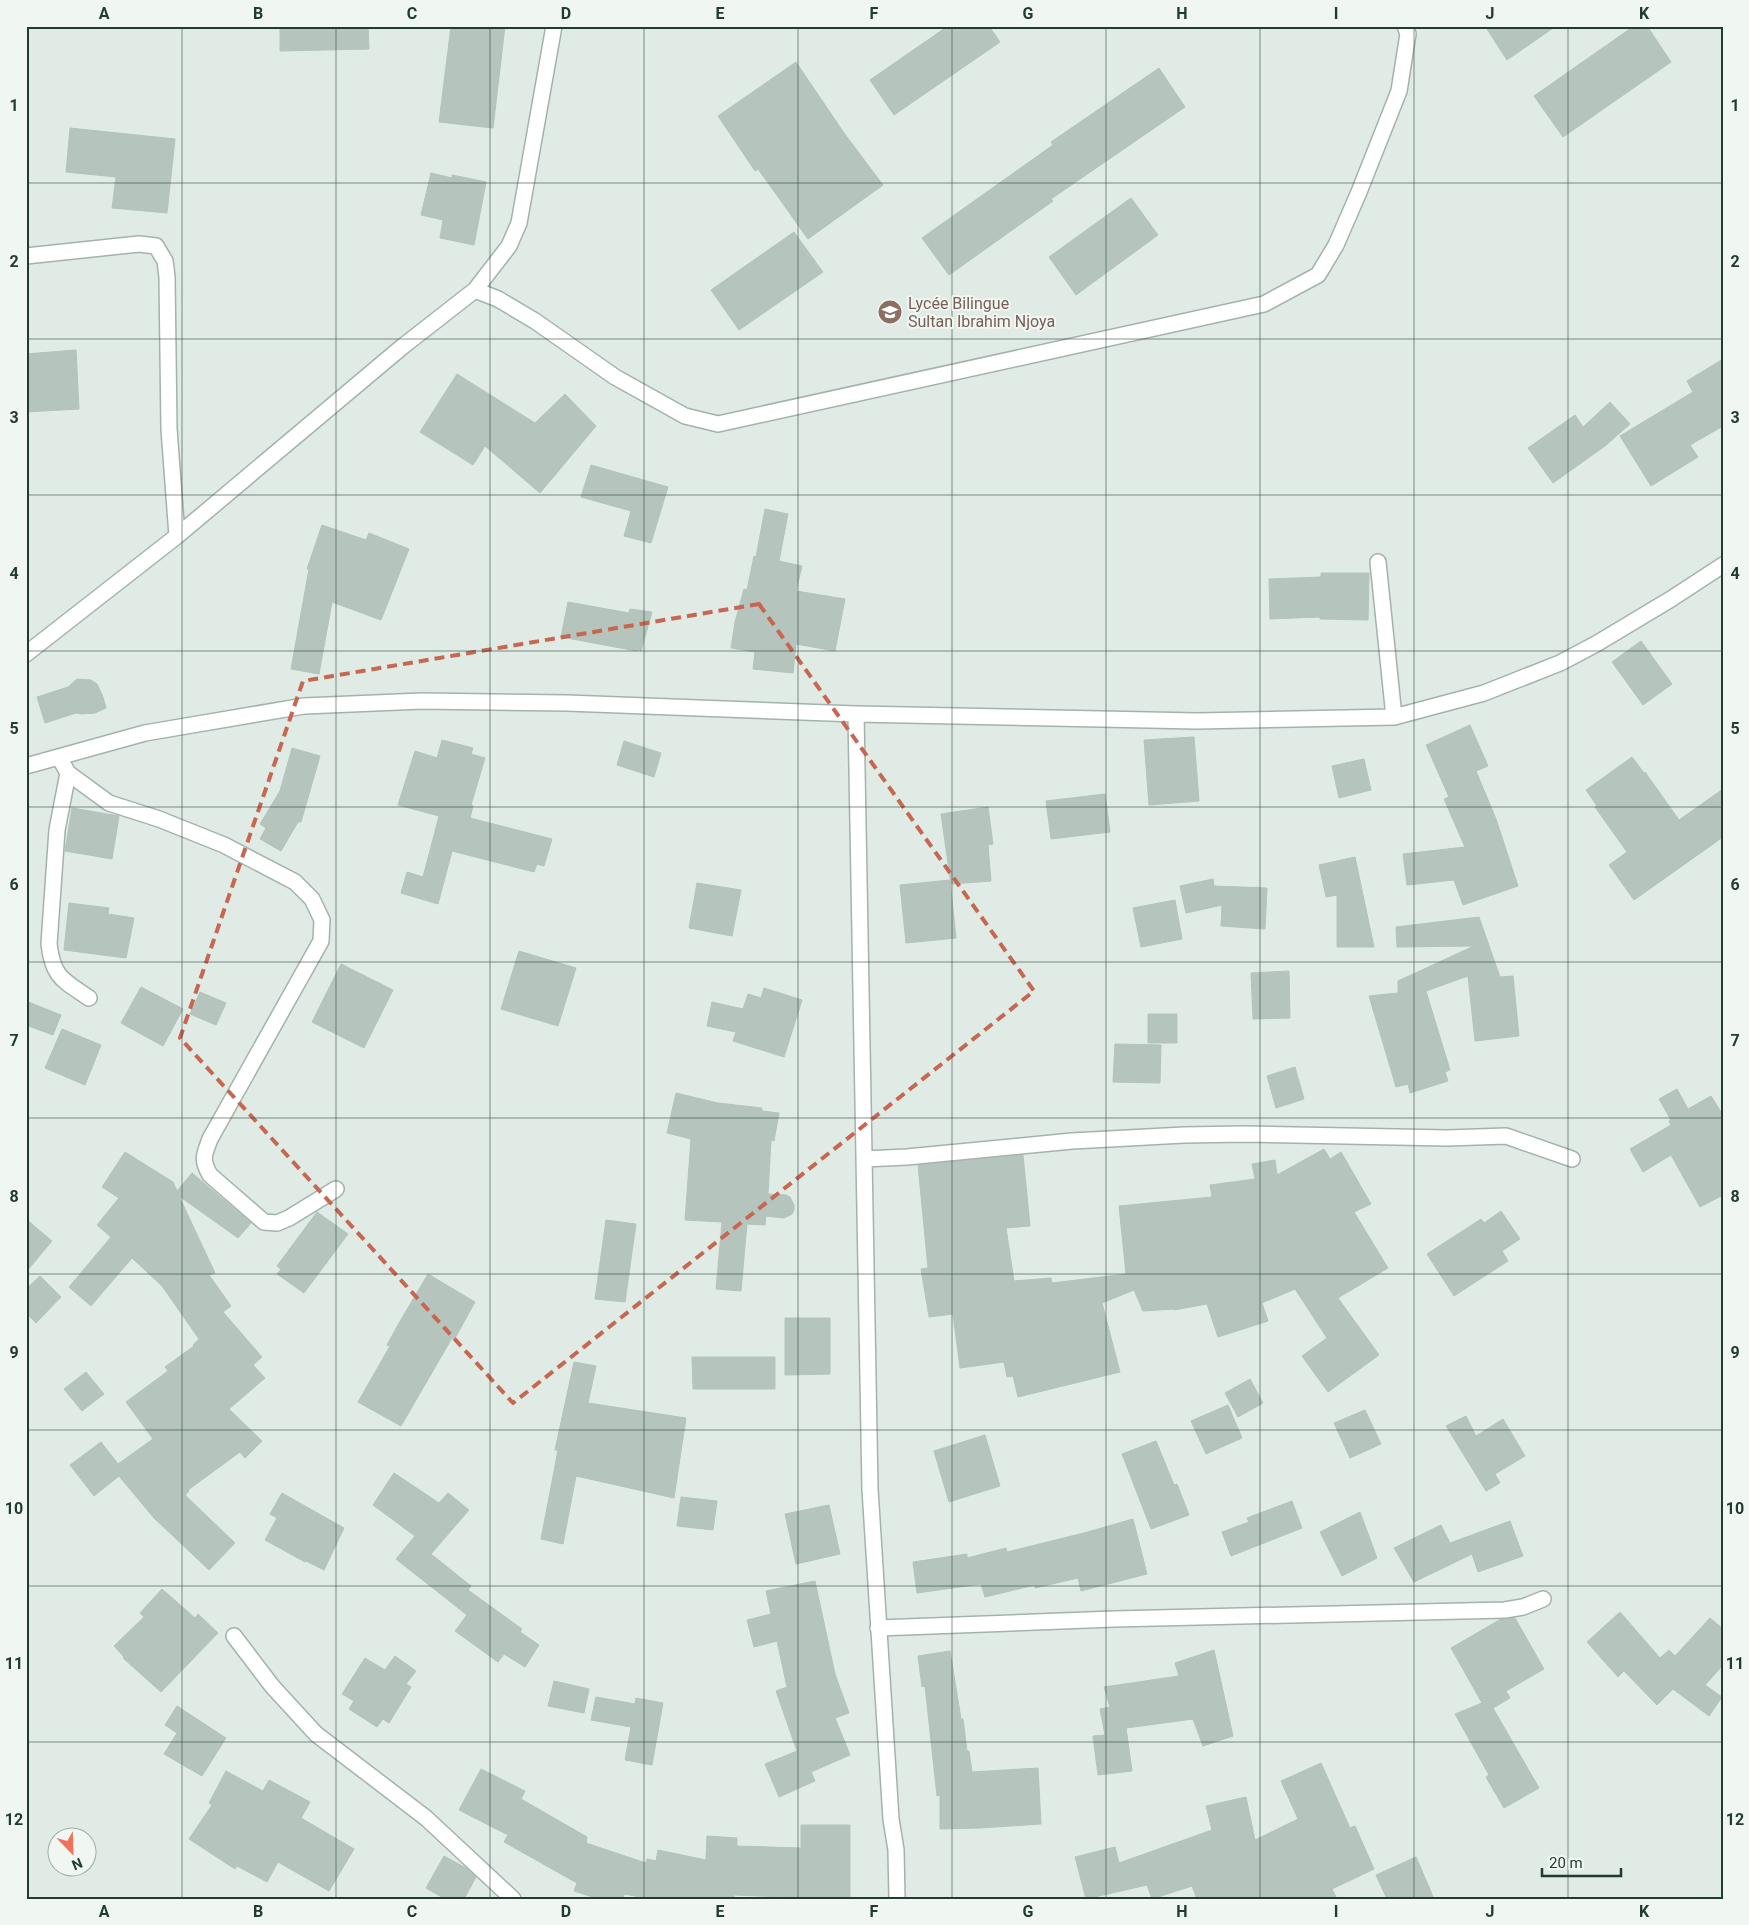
<svg xmlns="http://www.w3.org/2000/svg" width="1749" height="1925" viewBox="0 0 1749 1925" font-family="Roboto,sans-serif">
	<style>
		.building { fill: #b5c5be; stroke: #b2c4bb }
		.lines { fill: none; stroke-linecap: round; stroke-linejoin: round }
		.minor-casing { stroke: #a3b3ac; stroke-width: 18 }
		.minor { stroke: #fff; stroke-width: 15 }
		.marked { fill: none; stroke: #c76751; stroke-width: 4; stroke-dasharray: 10 6; stroke-linejoin: round }
		.grid { fill: none; stroke: #213b32; stroke-width: 1; stroke-opacity: 0.55 }
		.labels { text-anchor: middle; stroke-width: 4; stroke-linejoin: round; paint-order: stroke }
		.education-label { font-size: 16px; fill: #785e54; stroke: #f0f7f3; text-anchor: start }
		.neatline { fill: none; stroke: #213b32; stroke-width: 2 }
		.grid-label { font-size: 16px; text-anchor: middle; font-weight: bold; fill: #213b32 }
	</style>
	<rect width="100%" height="100%" fill="#e0ebe5"/>
	<path class="building" d="M 280,26 L 368,26 L 369,49 L 280,51 Z
		M 451,26 L 505,26 L 493,128 L 439,122 Z
		M 948,26 L 989,26 L 1000,42 L 894,115 L 870,80 Z
		M 1485,26 L 1556,26 L 1507,60 Z
		M 1634,26 L 1647,26 L 1671,62 L 1563,137 L 1534,96 Z
		M 796,62 L 844,133 L 883,185 L 808,239 L 758,169 L 755,171 L 718,116 Z
		M 1159,68 L 1185,107 L 1051,199 L 1053,201 L 949,275 L 922,238 L 1053,145 L 1051,142 Z
		M 70,128 L 175,139 L 167,213 L 112,208 L 116,177 L 66,172 Z
		M 431,173 L 452,178 L 452,175 L 486,182 L 474,245 L 440,238 L 443,220 L 421,215 Z
		M 1131,198 L 1158,235 L 1076,295 L 1049,257 Z
		M 794,232 L 823,272 L 739,330 L 711,290 Z
		M 76,350 L 79,409 L 26,412 L 26,354 Z
		M 1723,359 L 1723,426 L 1690,445 L 1698,457 L 1651,486 L 1620,436 L 1693,392 L 1687,381 Z
		M 457,374 L 535,423 L 565,394 L 596,426 L 540,493 L 485,446 L 473,465 L 420,432 Z
		M 1610,402 L 1630,424 L 1605,446 L 1553,483 L 1528,448 L 1575,415 L 1583,427 Z
		M 591,465 L 668,487 L 651,543 L 624,536 L 631,511 L 581,497 Z
		M 765,509 L 788,514 L 779,561 L 802,566 L 796,591 L 845,599 L 835,651 L 796,644 L 793,673 L 753,669 L 755,652 L 731,648 L 735,622 L 744,589 L 747,590 L 754,556 L 756,557 Z
		M 322,525 L 366,540 L 369,533 L 409,549 L 381,620 L 332,602 L 319,674 L 291,669 L 309,569 L 307,569 Z
		M 1321,573 L 1369,573 L 1368,620 L 1320,619 L 1320,617 L 1270,619 L 1269,579 L 1321,577 Z
		M 568,602 L 629,613 L 630,609 L 652,612 L 641,651 L 637,649 L 637,651 L 561,637 Z
		M 1641,641 L 1672,684 L 1643,705 L 1612,662 Z
		M 77,679 L 91,680 L 97,684 L 103,697 L 106,708 L 95,713 L 82,714 L 76,713 L 45,723 L 37,697 L 68,687 Z
		M 1470,725 L 1488,766 L 1476,771 L 1496,819 L 1518,886 L 1463,905 L 1454,880 L 1407,885 L 1403,854 L 1465,847 L 1444,799 L 1449,797 L 1426,745 Z
		M 1194,737 L 1199,801 L 1149,805 L 1144,740 Z
		M 442,740 L 473,748 L 471,754 L 485,758 L 471,805 L 473,806 L 470,818 L 552,839 L 544,866 L 537,864 L 534,872 L 452,851 L 438,904 L 401,893 L 407,872 L 423,877 L 439,816 L 398,805 L 415,751 L 437,758 Z
		M 624,741 L 661,753 L 654,777 L 617,765 Z
		M 292,748 L 320,756 L 301,822 L 298,822 L 281,851 L 260,839 L 266,828 L 260,824 L 280,791 Z
		M 1632,757 L 1644,773 L 1645,772 L 1679,820 L 1723,789 L 1723,837 L 1634,900 L 1609,865 L 1627,852 L 1595,807 L 1597,806 L 1586,790 Z
		M 1364,759 L 1371,790 L 1339,798 L 1332,766 Z
		M 1105,794 L 1110,832 L 1051,839 L 1046,801 Z
		M 988,807 L 993,844 L 988,845 L 991,881 L 951,884 L 941,814 Z
		M 72,808 L 119,816 L 112,859 L 65,851 Z
		M 1355,857 L 1374,947 L 1337,947 L 1337,895 L 1326,897 L 1319,865 Z
		M 1213,879 L 1214,886 L 1267,888 L 1265,929 L 1221,926 L 1222,905 L 1186,913 L 1180,886 Z
		M 950,880 L 956,938 L 906,943 L 900,885 Z
		M 697,883 L 741,890 L 732,936 L 689,928 Z
		M 1175,900 L 1182,939 L 1141,947 L 1133,908 Z
		M 69,903 L 109,908 L 108,914 L 134,918 L 126,958 L 64,950 Z
		M 1479,917 L 1500,977 L 1513,976 L 1519,1036 L 1475,1041 L 1468,976 L 1426,991 L 1450,1070 L 1445,1072 L 1448,1081 L 1410,1093 L 1408,1084 L 1396,1087 L 1369,996 L 1398,993 L 1398,981 L 1474,946 L 1397,947 L 1396,927 Z
		M 519,951 L 576,968 L 558,1026 L 501,1009 Z
		M 341,964 L 393,990 L 364,1048 L 312,1022 Z
		M 1289,971 L 1290,1018 L 1253,1019 L 1251,973 Z
		M 141,987 L 183,1009 L 163,1046 L 121,1023 Z
		M 764,988 L 802,1000 L 784,1057 L 733,1041 L 736,1032 L 707,1026 L 712,1002 L 743,1009 L 748,994 L 761,998 Z
		M 200,992 L 226,1003 L 216,1025 L 190,1014 Z
		M 26,1001 L 61,1015 L 53,1035 L 26,1025 Z
		M 1148,1014 L 1177,1014 L 1177,1043 L 1148,1043 Z
		M 62,1029 L 101,1045 L 85,1085 L 45,1068 Z
		M 1115,1044 L 1161,1045 L 1160,1083 L 1113,1082 Z
		M 1295,1067 L 1304,1099 L 1276,1108 L 1267,1076 Z
		M 1677,1089 L 1688,1109 L 1711,1096 L 1723,1115 L 1723,1195 L 1700,1207 L 1671,1155 L 1643,1172 L 1630,1149 L 1671,1125 L 1669,1121 L 1671,1120 L 1659,1099 Z
		M 676,1093 L 718,1103 L 762,1108 L 762,1111 L 779,1113 L 774,1141 L 771,1140 L 768,1194 L 786,1195 L 790,1197 L 794,1205 L 794,1210 L 792,1214 L 784,1218 L 766,1216 L 765,1225 L 747,1224 L 741,1291 L 716,1289 L 722,1222 L 685,1220 L 691,1139 L 667,1133 Z
		M 1324,1149 L 1330,1159 L 1341,1152 L 1371,1204 L 1354,1212 L 1388,1268 L 1338,1298 L 1379,1355 L 1328,1392 L 1302,1356 L 1327,1338 L 1295,1289 L 1262,1303 L 1268,1321 L 1218,1337 L 1207,1304 L 1174,1310 L 1174,1309 L 1143,1311 L 1134,1290 L 1102,1303 L 1120,1372 L 1018,1397 L 1013,1376 L 1007,1377 L 1004,1362 L 960,1368 L 953,1314 L 929,1317 L 921,1269 L 928,1268 L 918,1165 L 1023,1155 L 1030,1226 L 1006,1228 L 1014,1281 L 1051,1278 L 1052,1283 L 1126,1274 L 1119,1206 L 1212,1197 L 1210,1185 L 1255,1179 L 1252,1164 L 1275,1160 L 1277,1175 Z
		M 125,1152 L 173,1182 L 177,1191 L 192,1173 L 251,1223 L 238,1238 L 179,1196 L 215,1273 L 209,1275 L 231,1306 L 223,1312 L 262,1357 L 253,1365 L 265,1378 L 229,1409 L 262,1441 L 245,1458 L 240,1452 L 188,1490 L 189,1491 L 185,1495 L 235,1543 L 209,1570 L 154,1518 L 119,1476 L 94,1496 L 70,1465 L 101,1442 L 118,1464 L 153,1439 L 126,1402 L 168,1371 L 165,1367 L 194,1346 L 193,1345 L 199,1339 L 162,1286 L 132,1258 L 91,1306 L 69,1287 L 111,1237 L 97,1225 L 119,1198 L 102,1187 Z
		M 1501,1211 L 1520,1239 L 1502,1251 L 1508,1261 L 1454,1296 L 1427,1254 L 1481,1219 L 1484,1223 Z
		M 317,1212 L 348,1234 L 304,1293 L 277,1274 L 281,1269 L 277,1266 Z
		M 26,1219 L 52,1241 L 26,1272 Z
		M 606,1220 L 636,1224 L 625,1302 L 595,1299 Z
		M 428,1274 L 475,1302 L 454,1340 L 452,1338 L 434,1369 L 401,1426 L 358,1402 L 390,1346 L 387,1345 L 399,1323 Z
		M 40,1276 L 61,1297 L 36,1323 L 26,1313 L 26,1289 Z
		M 785,1318 L 830,1318 L 830,1374 L 785,1375 Z
		M 692,1357 L 775,1357 L 775,1389 L 693,1389 Z
		M 574,1362 L 596,1366 L 588,1403 L 686,1418 L 674,1498 L 576,1476 L 563,1544 L 541,1539 L 558,1450 L 555,1450 Z
		M 86,1372 L 104,1394 L 82,1411 L 64,1389 Z
		M 1250,1379 L 1263,1403 L 1238,1417 L 1225,1393 Z
		M 1228,1405 L 1242,1438 L 1206,1454 L 1191,1421 Z
		M 1365,1410 L 1381,1444 L 1350,1458 L 1334,1423 Z
		M 1466,1416 L 1476,1436 L 1503,1419 L 1525,1456 L 1495,1474 L 1500,1483 L 1486,1491 L 1446,1426 Z
		M 985,1435 L 1000,1486 L 949,1502 L 934,1451 Z
		M 1156,1441 L 1174,1485 L 1177,1484 L 1189,1515 L 1151,1529 L 1122,1454 Z
		M 394,1473 L 439,1503 L 448,1493 L 469,1510 L 431,1554 L 471,1586 L 468,1590 L 522,1629 L 520,1632 L 539,1645 L 525,1667 L 504,1654 L 498,1662 L 455,1631 L 467,1615 L 396,1559 L 415,1536 L 373,1505 Z
		M 282,1493 L 344,1528 L 324,1570 L 306,1561 L 305,1562 L 265,1540 L 277,1518 L 270,1514 Z
		M 681,1497 L 717,1501 L 713,1530 L 677,1526 Z
		M 1292,1501 L 1302,1528 L 1231,1556 L 1222,1532 L 1249,1522 L 1247,1518 Z
		M 829,1505 L 840,1554 L 796,1564 L 785,1514 Z
		M 1360,1512 L 1377,1558 L 1342,1576 L 1320,1532 Z
		M 1133,1519 L 1147,1574 L 1081,1591 L 1078,1578 L 1035,1588 L 1035,1585 L 985,1597 L 981,1584 L 917,1593 L 913,1562 L 967,1554 L 967,1558 L 1006,1548 L 1007,1552 L 1084,1533 Z
		M 1510,1521 L 1523,1556 L 1478,1572 L 1472,1554 L 1414,1582 L 1394,1548 L 1441,1525 L 1450,1543 Z
		M 815,1581 L 835,1674 L 849,1713 L 835,1718 L 850,1755 L 811,1772 L 815,1781 L 779,1797 L 765,1764 L 797,1751 L 776,1691 L 787,1687 L 777,1641 L 754,1647 L 747,1620 L 771,1614 L 766,1591 Z
		M 162,1589 L 195,1618 L 198,1614 L 218,1633 L 161,1692 L 123,1658 L 124,1657 L 114,1646 L 144,1617 L 140,1613 Z
		M 1620,1612 L 1660,1658 L 1669,1650 L 1675,1656 L 1710,1618 L 1723,1629 L 1723,1665 L 1705,1685 L 1722,1697 L 1709,1716 L 1673,1689 L 1657,1705 L 1624,1671 L 1618,1677 L 1587,1642 Z
		M 1515,1618 L 1544,1669 L 1506,1691 L 1510,1698 L 1493,1708 L 1539,1788 L 1504,1808 L 1486,1777 L 1489,1775 L 1455,1714 L 1482,1703 L 1451,1648 L 1501,1619 Z
		M 1214,1650 L 1233,1736 L 1203,1746 L 1193,1719 L 1126,1728 L 1132,1771 L 1098,1775 L 1093,1736 L 1105,1735 L 1100,1709 L 1110,1707 L 1104,1687 L 1179,1676 L 1175,1663 Z
		M 950,1651 L 961,1719 L 963,1719 L 967,1751 L 969,1751 L 972,1772 L 1038,1768 L 1041,1824 L 980,1828 L 940,1829 L 940,1795 L 937,1796 L 925,1686 L 922,1687 L 918,1656 Z
		M 395,1656 L 416,1671 L 406,1684 L 411,1687 L 389,1723 L 383,1719 L 377,1727 L 349,1709 L 354,1701 L 342,1694 L 365,1658 L 385,1670 Z
		M 554,1681 L 589,1689 L 584,1713 L 548,1706 Z
		M 596,1697 L 635,1704 L 636,1698 L 663,1703 L 652,1765 L 625,1760 L 631,1727 L 591,1720 Z
		M 177,1706 L 226,1738 L 202,1776 L 164,1754 L 177,1733 L 165,1725 Z
		M 1321,1763 L 1350,1828 L 1355,1826 L 1374,1869 L 1332,1889 L 1337,1899 L 1197,1899 L 1192,1886 L 1152,1899 L 1147,1885 L 1086,1899 L 1075,1857 L 1115,1847 L 1119,1863 L 1212,1830 L 1206,1806 L 1246,1797 L 1255,1840 L 1298,1819 L 1281,1781 Z
		M 481,1769 L 525,1791 L 521,1799 L 587,1837 L 586,1843 L 646,1863 L 647,1859 L 656,1861 L 658,1850 L 706,1860 L 707,1836 L 737,1838 L 737,1846 L 801,1848 L 801,1825 L 850,1825 L 850,1899 L 785,1899 L 785,1897 L 734,1895 L 734,1899 L 652,1899 L 624,1894 L 623,1899 L 599,1899 L 574,1891 L 577,1883 L 504,1842 L 508,1835 L 459,1810 Z
		M 226,1771 L 263,1791 L 269,1780 L 310,1802 L 301,1818 L 354,1849 L 329,1891 L 278,1862 L 267,1882 L 237,1866 L 235,1869 L 189,1839 L 212,1805 L 209,1803 Z
		M 444,1856 L 466,1868 L 476,1877 L 464,1899 L 445,1899 L 426,1888 Z
		M 1416,1857 L 1434,1899 L 1387,1899 L 1376,1875 Z"/>
	<g class="lines">
		<defs>
			<path id="minor" d="M 26,256 L 139,244 L 156,246 L 165,261 L 167,277 L 169,429 L 177,536
				M 475,290 L 498,299 L 535,321 L 615,377 L 685,416 L 718,424 L 1264,304 L 1318,275 L 1336,245 L 1359,192 L 1399,91 L 1408,34 L 1405,26
				M 1378,562 L 1394,717
				M 26,654 L 177,536 L 402,347 L 475,290 L 509,246 L 519,223 L 554,26
				M 856,714 L 870,1489 L 891,1819 L 896,1850 L 897,1899
				M 59,757 L 68,773 L 109,803 L 159,819 L 224,845 L 295,882 L 312,899 L 322,920 L 321,941 L 210,1139 C 204,1155 201,1159 210,1175 L 264,1222 L 277,1223 L 289,1218 L 336,1189
				M 26,766 L 145,733 L 304,706 L 422,701 L 567,703 L 856,714 L 1197,721 L 1394,717 L 1484,693 L 1560,663 L 1596,644 L 1671,599 L 1723,565
				M 68,773 L 57,830 L 49,944 C 53,978 63,980 89,998
				M 864,1159 L 907,1157 L 1072,1141 L 1184,1135 L 1244,1134 L 1447,1138 L 1506,1136 L 1572,1159
				M 878,1628 L 1114,1619 L 1505,1610 L 1523,1607 L 1543,1599
				M 234,1636 L 272,1686 L 316,1734 L 426,1818 L 513,1899"/>
		</defs>
		<use href="#minor" class="minor-casing"/>
		<use href="#minor" class="minor"/>
	</g>
	<path class="marked" d="M 759,604 L 1034,991 L 513,1403 L 180,1038 L 303,681 Z"/>
	<path class="grid" d="M 182,26 L 182,1899M 336,26 L 336,1899M 490,26 L 490,1899M 644,26 L 644,1899M 798,26 L 798,1899M 952,26 L 952,1899M 1106,26 L 1106,1899M 1260,26 L 1260,1899M 1414,26 L 1414,1899M 1568,26 L 1568,1899M 26,183 L 1723,183M 26,339 L 1723,339M 26,495 L 1723,495M 26,651 L 1723,651M 26,807 L 1723,807M 26,962 L 1723,962M 26,1118 L 1723,1118M 26,1274 L 1723,1274M 26,1430 L 1723,1430M 26,1586 L 1723,1586M 26,1742 L 1723,1742"/>
	<defs>
		<symbol id="school-disc" viewBox="-11 -11 22 22"><circle r="9.5" fill="#8d6e63" stroke="#f0f7f3"/><path d="M0-5L7-2L0 1L-7-2ZM-4 1L0 2.5L4 1V4Q0 6-4 4Z" fill="#fff"/></symbol>
	</defs>
	<g fill-rule="evenodd">
		<use href="#school-disc" x="876" y="298" width="28" height="28"/>
	</g>
	<g class="labels">
		<g class="education-label">
			<text x="908" y="309">Lycée Bilingue<tspan x="908" dy="18">Sultan Ibrahim Njoya</tspan></text>
		</g>
	</g>
	<rect width="1749" height="1925" fill="none" stroke="#f0f7f3" stroke-width="55"/>
	<g transform="translate(72 1852) rotate(157)"><circle r="24" fill="#f0f7f3" stroke="#9daca6"/>
	<path d="M0-4L9 19L0 12L-9 19Z" fill="#f07259"/>
	<text y="-8" font-size="14" font-weight="bold" text-anchor="middle" fill="#213b32">N</text>
	</g>
	<path d="M1542 1868v8h79v-8" fill="none" stroke="#213b32" stroke-width="2.5"/>
	<text x="1549" y="1868" font-size="15" fill="#213b32" stroke="#f0f7f3" stroke-width="4" paint-order="stroke">20 m</text>
	<rect x="28" y="28" width="1694" height="1870" class="neatline"/>
	<g class="grid-label">
		<text x="104" y="19">A</text>
		<text x="258" y="19">B</text>
		<text x="412" y="19">C</text>
		<text x="566" y="19">D</text>
		<text x="720" y="19">E</text>
		<text x="874" y="19">F</text>
		<text x="1028" y="19">G</text>
		<text x="1182" y="19">H</text>
		<text x="1336" y="19">I</text>
		<text x="1490" y="19">J</text>
		<text x="1644" y="19">K</text>
		<text x="14" y="111">1</text>
		<text x="1735" y="111">1</text>
		<text x="14" y="267">2</text>
		<text x="1735" y="267">2</text>
		<text x="14" y="423">3</text>
		<text x="1735" y="423">3</text>
		<text x="14" y="579">4</text>
		<text x="1735" y="579">4</text>
		<text x="14" y="734">5</text>
		<text x="1735" y="734">5</text>
		<text x="14" y="890">6</text>
		<text x="1735" y="890">6</text>
		<text x="14" y="1046">7</text>
		<text x="1735" y="1046">7</text>
		<text x="14" y="1202">8</text>
		<text x="1735" y="1202">8</text>
		<text x="14" y="1358">9</text>
		<text x="1735" y="1358">9</text>
		<text x="14" y="1514">10</text>
		<text x="1735" y="1514">10</text>
		<text x="14" y="1669">11</text>
		<text x="1735" y="1669">11</text>
		<text x="14" y="1825">12</text>
		<text x="1735" y="1825">12</text>
		<text x="104" y="1917">A</text>
		<text x="258" y="1917">B</text>
		<text x="412" y="1917">C</text>
		<text x="566" y="1917">D</text>
		<text x="720" y="1917">E</text>
		<text x="874" y="1917">F</text>
		<text x="1028" y="1917">G</text>
		<text x="1182" y="1917">H</text>
		<text x="1336" y="1917">I</text>
		<text x="1490" y="1917">J</text>
		<text x="1644" y="1917">K</text>
	</g>
</svg>
